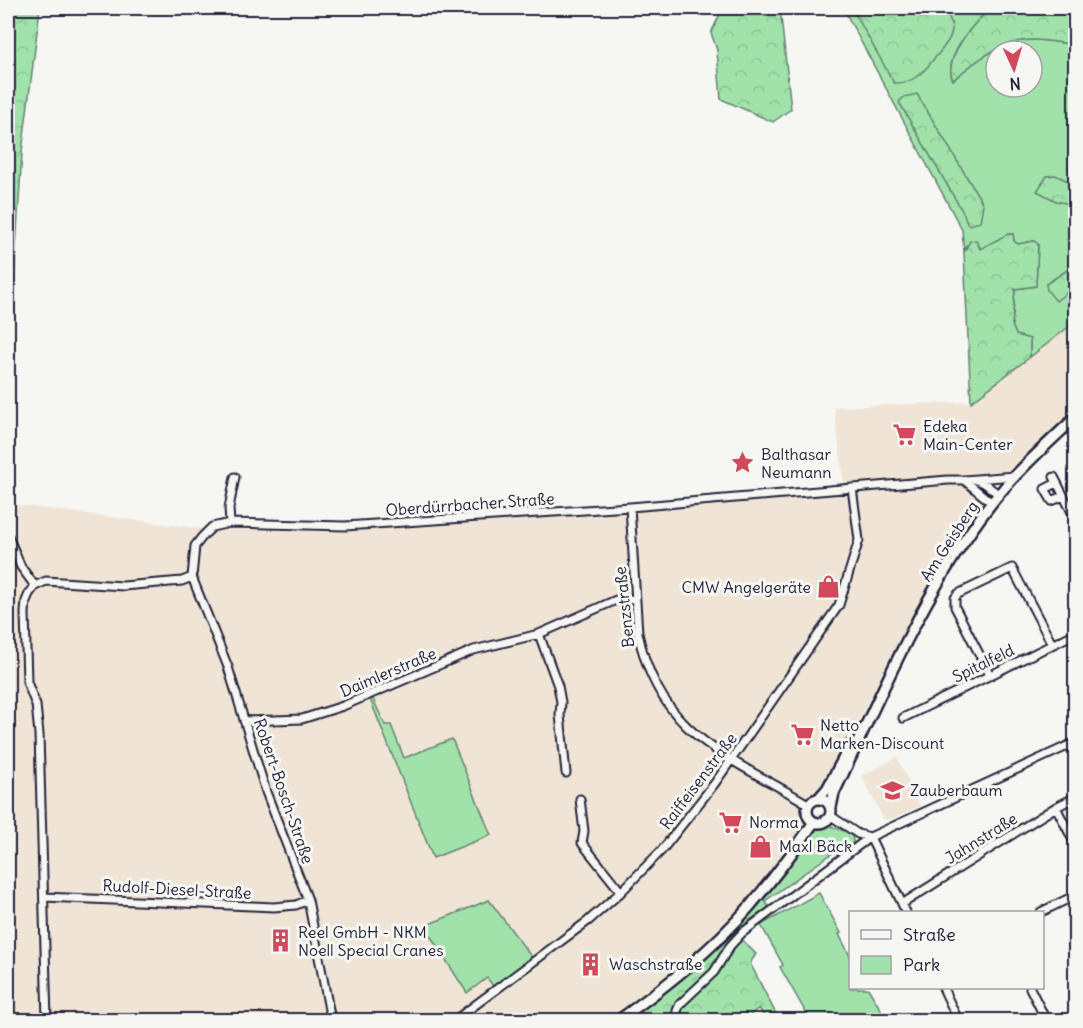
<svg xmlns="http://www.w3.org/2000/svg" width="1083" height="1028" viewBox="0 0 1083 1028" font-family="Delius,sans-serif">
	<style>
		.built { fill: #efe4d5 }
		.green { fill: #a1e2ab; stroke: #628273; stroke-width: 1.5; fill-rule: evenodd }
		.forest { fill: url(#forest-crowns); stroke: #628273; stroke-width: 1.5 }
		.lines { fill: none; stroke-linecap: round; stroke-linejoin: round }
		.street-casing { stroke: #22223b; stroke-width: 11 }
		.secondary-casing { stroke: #22223b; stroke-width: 14 }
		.street { stroke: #f6f6f2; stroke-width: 7 }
		.secondary { stroke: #f6f6f2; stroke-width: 9 }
		.labels { text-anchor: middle; stroke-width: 6; stroke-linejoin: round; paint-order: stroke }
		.poi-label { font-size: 16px; fill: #22223b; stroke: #f6f6f2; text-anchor: start }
		.street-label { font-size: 16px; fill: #22223b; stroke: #f6f6f2 }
	</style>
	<defs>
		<pattern id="forest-crowns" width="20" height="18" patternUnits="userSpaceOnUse" patternTransform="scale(1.5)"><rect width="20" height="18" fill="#a1e2ab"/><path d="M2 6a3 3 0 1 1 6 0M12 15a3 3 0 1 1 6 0" fill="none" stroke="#8ac294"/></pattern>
	</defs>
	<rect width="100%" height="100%" fill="#f6f6f2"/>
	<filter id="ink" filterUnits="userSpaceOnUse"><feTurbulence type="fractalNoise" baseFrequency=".0167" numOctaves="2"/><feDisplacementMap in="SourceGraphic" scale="12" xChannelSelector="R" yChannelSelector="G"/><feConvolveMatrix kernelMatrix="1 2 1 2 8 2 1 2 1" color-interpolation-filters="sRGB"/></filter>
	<g filter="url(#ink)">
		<path class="built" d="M 1075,322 L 1075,408 L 1012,470 L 844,485 L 834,407 L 971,402 Z
			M 960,482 L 972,486 L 982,498 L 981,503 L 960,534 L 898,641 L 822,793 L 809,795 L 801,808 L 803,825 L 788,848 L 759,889 L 727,925 L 686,963 L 612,1020 L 8,1020 L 8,504 L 204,529 L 338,532 L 699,505 Z
			M 897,757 L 920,806 L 894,818 L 884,820 L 862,776 Z"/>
		<path class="green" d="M 843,8 L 992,8 C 975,20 942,59 953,80 C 975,61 1002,40 1033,40 C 1047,40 1062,43 1075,45 L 1075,265 L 1046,284 L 1056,300 L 1075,286 L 1075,322 L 1030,357 L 1030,339 L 1016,335 L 1012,325 L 1015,289 L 1036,286 L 1038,244 L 1034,241 L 1018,244 L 1014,241 L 1013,234 L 1008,234 L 980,250 L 979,245 L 966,245 L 964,252 L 962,230 ZM 996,51 L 1032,51 L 1032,87 L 996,87 Z
			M 370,699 L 373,699 L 385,725 L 391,725 L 404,758 L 452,739 L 491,835 L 433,858 Z
			M 828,825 L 850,833 L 853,839 L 853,844 L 846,849 L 844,845 L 765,901 L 769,907 L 750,920 L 736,934 L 733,931 L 784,873 L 815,829 Z
			M 819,893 L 841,933 L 839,934 L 850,956 L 850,988 L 868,988 L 887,1020 L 810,1020 L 780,967 L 783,965 L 761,925 Z
			M 489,900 L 533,959 L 494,987 L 487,978 L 467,993 L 424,926 Z"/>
		<path class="forest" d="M 8,8 L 40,8 L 22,152 L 8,374 Z
			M 723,8 L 780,8 L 791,109 L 773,122 L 721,99 L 717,50 L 711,33 Z
			M 852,8 L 941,8 C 963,27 948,43 933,60 C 923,73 912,84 894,83 Z
			M 992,8 L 1075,8 L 1075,45 C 1062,43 1047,40 1033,40 C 1002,40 975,61 953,80 C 942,59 975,20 992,8 Z
			M 917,94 L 983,204 L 980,222 L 970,225 L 967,223 L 964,214 L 899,102 L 904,97 Z
			M 1055,175 L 1075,184 L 1075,205 L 1056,201 L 1037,191 L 1047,176 Z
			M 1008,234 L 1013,234 L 1014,241 L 1018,244 L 1034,241 L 1038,244 L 1036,286 L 1015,289 L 1012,325 L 1016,335 L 1030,339 L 1030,357 L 971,402 L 964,252 L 970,241 L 976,240 L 980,249 Z
			M 1075,265 L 1075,286 L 1056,301 L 1047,290 L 1046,284 Z
			M 733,931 L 756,954 L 750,963 L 779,1020 L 766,1020 L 759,1008 L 744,1020 L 688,1020 L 675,1010 L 663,1020 L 628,1020 L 693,969 Z"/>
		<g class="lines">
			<defs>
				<path id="street" d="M 1054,477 L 1076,520
					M 964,480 L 992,503
					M 976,480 L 984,483 L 998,494
					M 1057,483 L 1045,489 L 1052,501 L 1063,496
					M 630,507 L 638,633 C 659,735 728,756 808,804
					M 230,523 L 229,508 L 235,477
					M 8,536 L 21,567 L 35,586
					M 539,634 L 558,686 L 561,702 L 560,715 L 566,773
					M 990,675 L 955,607 L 955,598 L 958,594 L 1012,568 L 1052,644
					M 903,718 L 1076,633
					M 244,721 L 302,719 L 343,706 L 474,650 L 539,634 L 616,600 L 635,599
					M 580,799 L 584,831 L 582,843 L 621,892
					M 1056,807 L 1076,846
					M 831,816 L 858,834 L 870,837
					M 870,837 L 906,912
					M 44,897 L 274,907 L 296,905 L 308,900
					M 902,904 L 1056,807 L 1076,797
					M 1041,912 L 1076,895
					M 943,988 L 958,1020
					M 1030,988 L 1046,1020
					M 677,1011 L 680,1004 L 714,972 L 730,946 L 742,933 L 870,837 L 1076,742
					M 47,1020 L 39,734 L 36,705 L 27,682 L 25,613 L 26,601 L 29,594 L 35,586 L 46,581 L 123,586 L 182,581 L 192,577
					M 331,1020 L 308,900 L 266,792 L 228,667 L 192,577 L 195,546 L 202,537 L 212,527 L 230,523 L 345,526 L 630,507 L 948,480 L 964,480 L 1014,476
					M 455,1020 L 588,921 L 621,892 L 662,850 L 715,783 L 839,605 L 859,540 L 852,488"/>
				<path id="secondary" d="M 819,798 L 827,789 L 851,744
					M807 811a12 12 0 1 1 24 0a12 12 0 1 1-24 0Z
					M 831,807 L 834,793 C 881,695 923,592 990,505 C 1015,473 1046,445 1076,417
					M 619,1020 C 666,986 712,950 750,906 C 773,879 794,851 814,822"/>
			</defs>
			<use href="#street" class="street-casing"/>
			<use href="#secondary" class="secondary-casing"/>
			<use href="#street" class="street"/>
			<use href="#secondary" class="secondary"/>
		</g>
	</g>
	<defs>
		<symbol id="supermarket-bare" viewBox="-9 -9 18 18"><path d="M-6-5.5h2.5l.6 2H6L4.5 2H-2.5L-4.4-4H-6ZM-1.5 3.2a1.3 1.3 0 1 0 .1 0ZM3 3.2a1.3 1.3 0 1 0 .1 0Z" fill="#d1495b" stroke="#f6f6f2" stroke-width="2.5" paint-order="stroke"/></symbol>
		<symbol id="sight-bare" viewBox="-9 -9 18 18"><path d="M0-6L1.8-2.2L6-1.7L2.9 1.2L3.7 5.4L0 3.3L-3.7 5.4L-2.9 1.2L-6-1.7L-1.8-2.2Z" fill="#d1495b" stroke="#f6f6f2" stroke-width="2.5" paint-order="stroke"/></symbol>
		<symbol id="shop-bare" viewBox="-9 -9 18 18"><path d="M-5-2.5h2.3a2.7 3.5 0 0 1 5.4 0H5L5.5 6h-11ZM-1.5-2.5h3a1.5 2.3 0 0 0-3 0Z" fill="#d1495b" stroke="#f6f6f2" stroke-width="2.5" paint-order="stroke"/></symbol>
		<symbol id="school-bare" viewBox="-9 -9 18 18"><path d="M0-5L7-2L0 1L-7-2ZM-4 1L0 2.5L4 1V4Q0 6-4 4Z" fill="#d1495b" stroke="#f6f6f2" stroke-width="2.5" paint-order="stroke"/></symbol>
		<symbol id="building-bare" viewBox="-9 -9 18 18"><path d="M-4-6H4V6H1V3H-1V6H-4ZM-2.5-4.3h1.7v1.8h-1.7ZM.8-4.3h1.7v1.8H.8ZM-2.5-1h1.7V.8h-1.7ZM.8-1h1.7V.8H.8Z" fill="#d1495b" stroke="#f6f6f2" stroke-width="2.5" paint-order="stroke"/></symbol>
	</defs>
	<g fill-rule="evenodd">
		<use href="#supermarket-bare" x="888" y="418" width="33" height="33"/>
		<use href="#sight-bare" x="726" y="446" width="33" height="33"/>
		<use href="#shop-bare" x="812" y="570" width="33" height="33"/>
		<use href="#supermarket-bare" x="786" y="718" width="33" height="33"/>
		<use href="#school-bare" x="876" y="774" width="33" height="33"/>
		<use href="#supermarket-bare" x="714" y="806" width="33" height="33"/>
		<use href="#shop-bare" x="744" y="830" width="33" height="33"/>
		<use href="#building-bare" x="264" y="924" width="33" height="33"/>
		<use href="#building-bare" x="574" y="948" width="33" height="33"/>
	</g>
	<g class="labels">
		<g class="poi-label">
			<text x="923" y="432">Edeka<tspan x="923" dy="18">Main-Center</tspan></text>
			<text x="761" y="460">Balthasar<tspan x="761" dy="18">Neumann</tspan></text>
			<text x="811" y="593" text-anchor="end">CMW Angelgeräte</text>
			<text x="820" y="731">Netto<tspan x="820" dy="18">Marken-Discount</tspan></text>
			<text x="910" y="796">Zauberbaum</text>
			<text x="749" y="828">Norma</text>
			<text x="779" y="852">Maxl Bäck</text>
			<text x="298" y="938">Reel GmbH - NKM<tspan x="298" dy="18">Noell Special Cranes</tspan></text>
			<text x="609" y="970">Waschstraße</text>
		</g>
		<g class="street-label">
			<text transform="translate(470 504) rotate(-4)" y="6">Oberdürrbacher Straße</text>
			<text transform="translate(949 541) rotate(-57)" y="6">Am Geisberg</text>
			<text transform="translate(624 607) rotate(-96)" y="6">Benzstraße</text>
			<text transform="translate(983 663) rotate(-26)" y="6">Spitalfeld</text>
			<text transform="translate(388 672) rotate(-23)" y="6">Daimlerstraße</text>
			<text transform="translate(698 781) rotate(-53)" y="6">Raiffeisenstraße</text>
			<text transform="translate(284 791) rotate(71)" y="6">Robert-Bosch-Straße</text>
			<text transform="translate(981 838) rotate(-32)" y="6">Jahnstraße</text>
			<text transform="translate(177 889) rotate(3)" y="6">Rudolf-Diesel-Straße</text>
		</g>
	</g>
	<rect width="1083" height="1028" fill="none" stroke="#f6f6f2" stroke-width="30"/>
	<rect x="15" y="15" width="1053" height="998" fill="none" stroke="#22223b" stroke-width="2" filter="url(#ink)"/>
	<rect x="849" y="911" width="195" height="78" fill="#f6f6f2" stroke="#a1a1a9" stroke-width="1.5"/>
	<rect x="861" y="930" width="30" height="9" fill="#f6f6f2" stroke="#a1a1a9" stroke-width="1.5"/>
	<text x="903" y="941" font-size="18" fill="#22223b">Straße</text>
	<rect x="861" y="956" width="30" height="18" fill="#a1e2ab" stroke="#a1a1a9" stroke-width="1.5"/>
	<text x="903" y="971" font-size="18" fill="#22223b">Park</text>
	<g transform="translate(1014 69) rotate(176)"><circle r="28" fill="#f6f6f2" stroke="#a1a1a9" stroke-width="1.5"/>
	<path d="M0-4.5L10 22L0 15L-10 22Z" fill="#d1495b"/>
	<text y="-9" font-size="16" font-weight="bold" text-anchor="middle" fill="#22223b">N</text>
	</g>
</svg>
